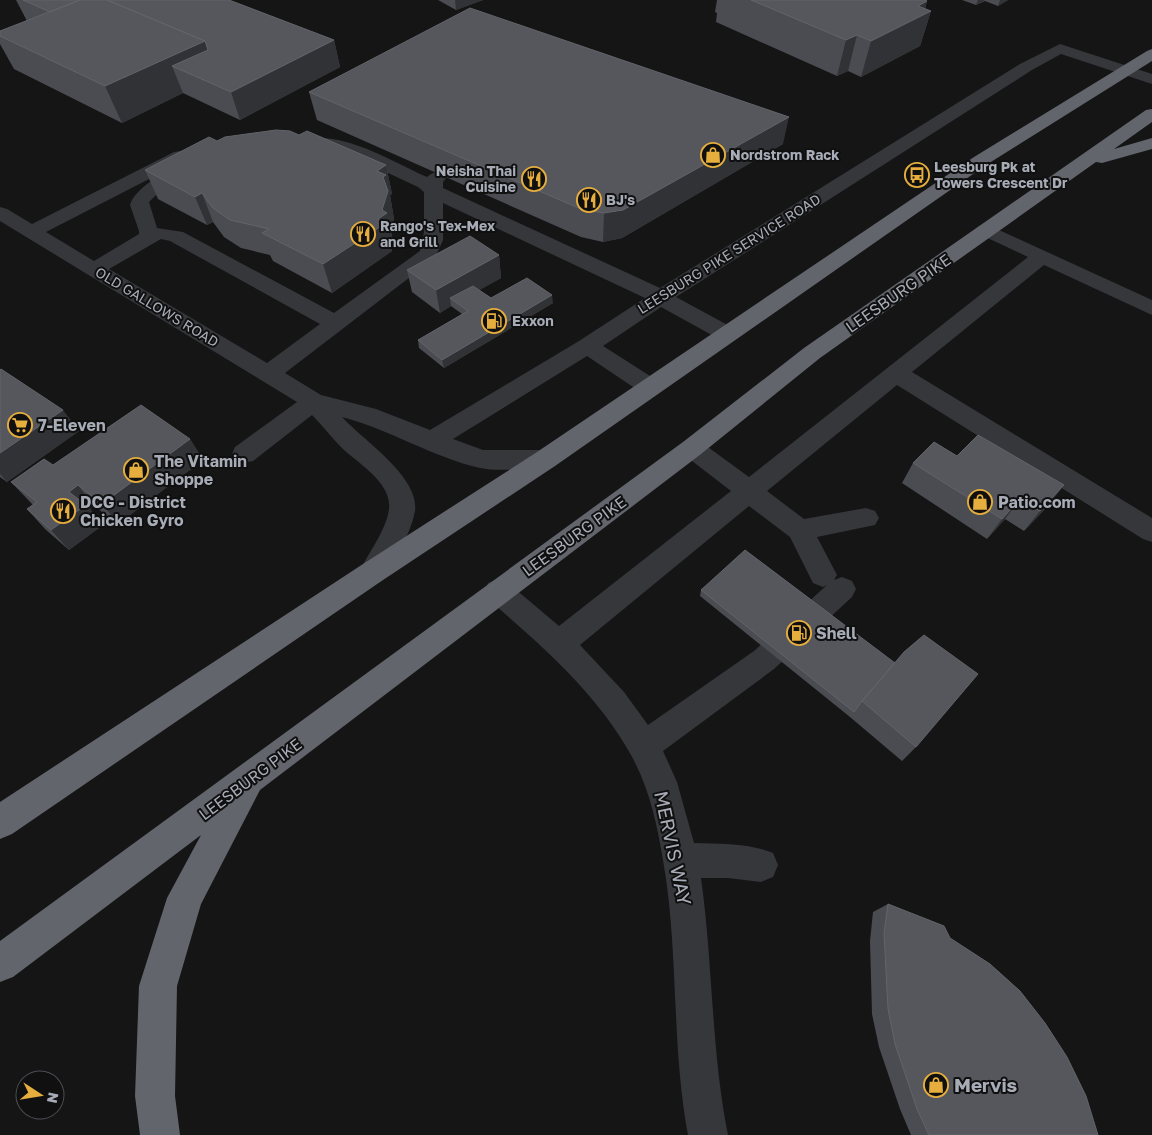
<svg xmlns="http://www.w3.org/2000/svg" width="1152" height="1135" viewBox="0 0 1152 1135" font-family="'Golos Text',sans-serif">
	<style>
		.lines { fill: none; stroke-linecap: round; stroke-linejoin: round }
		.minor { fill: #36373b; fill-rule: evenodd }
		.highway { fill: #62656c; fill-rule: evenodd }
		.wall { fill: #4b4c51 }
		.shaded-wall { fill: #313235 }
		.building { fill: #55575c; stroke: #62646a }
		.labels { text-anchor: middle; stroke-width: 4; stroke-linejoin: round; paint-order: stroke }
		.far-poi-label { font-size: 14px; font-weight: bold; fill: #a7acb6; stroke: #101011; text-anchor: start }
		.far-street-label { font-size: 14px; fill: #a7acb6; stroke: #101011 }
		.street-label { font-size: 16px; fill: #a7acb6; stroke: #101011 }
		.poi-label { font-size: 16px; font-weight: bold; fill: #a7acb6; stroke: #101011; text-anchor: start }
		.near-street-label { font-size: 19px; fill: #a7acb6; stroke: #101011 }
		.near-poi-label { font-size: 19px; font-weight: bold; fill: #a7acb6; stroke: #101011; text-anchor: start }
	</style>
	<rect width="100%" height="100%" fill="#151516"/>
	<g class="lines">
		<path class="minor" d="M 1060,44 L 1152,74 L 1152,84 L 1061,54 L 1032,70 L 676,297 L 735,329 L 738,334 L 735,339 L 727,341 L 719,339 L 661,307 L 603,346 L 658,381 L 662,387 L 658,393 L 650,395 L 642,393 L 587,356 L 453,439 L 483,450 L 546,450 L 555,452 L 558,459 L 555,466 L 546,468 C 526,468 499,472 480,468 C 432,457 389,429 342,417 C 363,440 420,477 415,511 C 411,535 394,558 383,580 L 373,583 L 363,580 L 359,572 C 369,552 386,531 389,509 C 392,482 357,463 341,447 C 331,437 322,425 312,415 L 253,461 L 244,463 L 235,461 L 232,454 L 235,447 L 297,402 L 0,221 L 0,207 L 7,209 L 32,224 L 174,152 L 180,151 L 186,152 L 189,156 L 186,160 L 46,232 L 94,261 L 139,234 L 139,231 L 130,205 C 134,189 168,167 183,171 L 186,175 L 183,179 L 156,195 L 149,202 L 157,228 L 183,232 L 334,313 L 420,251 L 424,232 L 424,192 L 418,187 L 341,151 L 296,148 L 293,144 L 296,140 C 342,129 387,159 427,177 C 433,172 437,171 444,173 L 447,177 L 443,182 L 443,188 L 660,288 L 1020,64 ZM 443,203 L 645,298 L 579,341 L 430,430 L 376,409 L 321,395 L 285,373 L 435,258 L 443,240 ZM 161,239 L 170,241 L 320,324 L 267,363 L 109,269 Z
			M 986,224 L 1152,300 L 1152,315 L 1044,265 L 912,372 L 1152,518 L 1152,542 L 1143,539 L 897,385 L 767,491 L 804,519 L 866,508 L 875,511 L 879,518 L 875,525 L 817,537 L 837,575 L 834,580 L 842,577 L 852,581 L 856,589 L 852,597 L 774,669 L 663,751 L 677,782 L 694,843 C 721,844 749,843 773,853 L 778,865 L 773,877 L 761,882 L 728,878 L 701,878 C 713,963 711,1050 728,1135 L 688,1135 C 671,1044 679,950 663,860 C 657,824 649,787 631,755 C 597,693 541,645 488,599 L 484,591 L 488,583 L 498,579 L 508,583 L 559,626 L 731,491 L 683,454 L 680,448 L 683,442 L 692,439 L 701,442 L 749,477 L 1028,257 L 979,234 L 976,230 L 979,226 ZM 749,506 L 790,537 L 813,583 L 823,587 L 827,585 L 754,651 L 648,725 L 624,692 L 580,645 Z"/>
		<path class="highway" d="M 1152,49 L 1152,61 L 986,165 L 555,466 L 383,580 L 12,834 L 0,839 L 0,802 L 363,564 L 537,452 L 974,157 L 1147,51 Z
			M 1152,109 L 1152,122 L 1114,149 L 1152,138 L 1152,149 L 1102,163 L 1096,162 L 820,358 L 701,454 L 260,790 L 201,904 L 177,986 L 175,1096 L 180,1135 L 140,1135 L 135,1096 L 139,986 L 167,898 L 201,835 L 13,977 L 0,982 L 0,941 L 683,442 L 804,348 L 1146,110 Z"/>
	</g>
	<path class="wall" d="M 16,0 L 229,0 L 334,40 L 340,67 L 240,120 L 183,93 L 122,123 L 14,69 L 0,44 L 0,31 L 27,21 Z
		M 438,0 L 483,0 L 456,10 Z
		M 717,0 L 925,0 L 927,1 L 925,9 L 931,11 L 920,46 L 861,77 L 848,71 L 837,76 L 716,22 L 717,13 L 715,12 Z
		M 962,0 L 1008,0 L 998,6 L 985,1 L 976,5 Z
		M 309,92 L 783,144 L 622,238 L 603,242 L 581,237 L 317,120 Z
		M 217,141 L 386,165 L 392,194 L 390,195 L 394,219 L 391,231 L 393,241 L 390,243 L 392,251 L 332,293 L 273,261 L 270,255 L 241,248 L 224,237 L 213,222 L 207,225 L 158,199 L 145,170 Z
		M 499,255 L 501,278 L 479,290 L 491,298 L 553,303 L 444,368 L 419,348 L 418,340 L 462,314 L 451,306 L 440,313 L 412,292 L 407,270 Z
		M 0,370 L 79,431 L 7,482 L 0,477 Z
		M 190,439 L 203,460 L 118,524 L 94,506 L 90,509 L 103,525 L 69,550 L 45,529 L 27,509 L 33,505 L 11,482 L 53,465 Z
		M 957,456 L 1048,506 L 1024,531 L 1005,519 L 987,539 L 902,483 L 913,463 Z
		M 701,590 L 895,663 L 916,747 L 902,761 L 850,717 L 700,596 Z
		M 888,904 L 950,938 L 1098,1135 L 911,1135 L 900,1109 L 879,1047 L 872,1014 L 870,941 L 873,912 Z"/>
	<path class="shaded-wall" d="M 455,0 L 483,0 L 456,10 Z
		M 978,0 L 985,0 L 976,5 Z
		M 1000,0 L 1008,0 L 998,6 Z
		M 927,1 L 923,15 L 931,11 L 920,46 L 861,77 L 871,41 L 918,6 Z
		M 857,35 L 848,71 L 837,76 L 846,40 Z
		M 334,40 L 340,67 L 240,120 L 231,92 Z
		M 205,41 L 217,77 L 172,66 L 183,93 L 122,123 L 105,86 Z
		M 789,117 L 783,144 L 622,238 L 603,242 L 604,213 Z
		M 386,165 L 392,194 L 390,195 L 394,219 L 391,231 L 393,241 L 390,243 L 392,251 L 332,293 L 323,264 L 378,219 L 377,171 Z
		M 202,193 L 213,222 L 207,225 L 195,197 Z
		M 499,255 L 501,278 L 457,303 L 450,298 L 451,306 L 440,313 L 436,290 Z
		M 552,295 L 553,303 L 444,368 L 442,360 Z
		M 63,410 L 79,431 L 7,482 L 0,474 L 0,453 Z
		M 190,439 L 203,460 L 118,524 L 102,504 Z
		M 78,485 L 94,506 L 90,509 L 103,525 L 69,550 L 51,530 L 69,492 Z
		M 1064,485 L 1048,506 L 1024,531 L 1040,511 Z
		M 1020,499 L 1005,519 L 987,539 L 1002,519 Z"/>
	<path class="building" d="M 23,0 L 80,0 L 50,12 Z
		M 80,0 L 107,0 L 205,41 L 105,86 L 0,36 L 0,31 Z
		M 107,0 L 229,0 L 334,40 L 231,92 L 172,66 L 208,50 L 205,41 Z
		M 751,0 L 925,0 L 927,1 L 918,6 L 931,11 L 871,41 L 857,35 L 846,40 Z
		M 470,8 L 789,117 L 623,210 L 604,213 L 581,209 L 309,92 Z
		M 276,130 L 290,131 L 299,135 L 307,131 L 386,165 L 377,171 L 386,175 L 383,177 L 388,191 L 382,210 L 387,213 L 378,219 L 386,223 L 323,264 L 262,233 L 269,229 L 230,220 L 213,208 L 202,193 L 195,197 L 145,170 L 209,137 L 217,141 L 225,137 Z
		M 470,236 L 499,255 L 436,290 L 407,270 Z
		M 527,278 L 552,295 L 442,360 L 418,340 L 468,311 L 450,298 L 473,286 L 491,298 Z
		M 1,369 L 63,410 L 0,453 L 0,370 Z
		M 141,405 L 190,439 L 102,504 L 78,485 L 69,492 L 86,505 L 51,530 L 27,509 L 37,502 L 11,482 L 44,459 L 53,465 Z
		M 978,435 L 1064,485 L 1040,511 L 1020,499 L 1002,519 L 913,463 L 934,442 L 957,456 Z
		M 745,550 L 895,663 L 862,701 L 854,712 L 701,590 Z
		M 924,635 L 978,674 L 916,747 L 862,701 L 904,652 Z
		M 888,904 L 944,926 L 950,938 L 990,964 L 1020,991 L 1045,1023 L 1067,1057 L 1086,1096 L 1098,1135 L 929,1135 L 917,1109 L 895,1044 L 888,1009 L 884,933 Z"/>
	<defs>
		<symbol id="shop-ring" viewBox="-11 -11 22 22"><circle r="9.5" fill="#101011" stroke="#e6ae3d" stroke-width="1.5"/><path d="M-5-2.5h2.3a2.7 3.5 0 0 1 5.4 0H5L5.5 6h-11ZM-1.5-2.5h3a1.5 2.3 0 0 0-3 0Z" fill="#e6ae3d"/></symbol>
		<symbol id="bus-ring" viewBox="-11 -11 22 22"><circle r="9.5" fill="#101011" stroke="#e6ae3d" stroke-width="1.5"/><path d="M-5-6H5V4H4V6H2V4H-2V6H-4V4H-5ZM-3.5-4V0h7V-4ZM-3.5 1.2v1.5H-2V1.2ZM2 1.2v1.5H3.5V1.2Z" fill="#e6ae3d"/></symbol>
		<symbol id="restaurant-ring" viewBox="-11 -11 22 22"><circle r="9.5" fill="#101011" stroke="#e6ae3d" stroke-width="1.5"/><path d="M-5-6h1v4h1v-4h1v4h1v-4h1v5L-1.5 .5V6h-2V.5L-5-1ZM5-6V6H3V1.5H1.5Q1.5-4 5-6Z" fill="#e6ae3d"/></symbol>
		<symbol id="fuel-ring" viewBox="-11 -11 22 22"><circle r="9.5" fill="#101011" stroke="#e6ae3d" stroke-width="1.5"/><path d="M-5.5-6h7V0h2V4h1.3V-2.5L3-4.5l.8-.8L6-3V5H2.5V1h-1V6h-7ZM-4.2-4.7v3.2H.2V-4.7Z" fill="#e6ae3d"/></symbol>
		<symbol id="supermarket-ring" viewBox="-11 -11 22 22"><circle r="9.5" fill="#101011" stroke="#e6ae3d" stroke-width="1.5"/><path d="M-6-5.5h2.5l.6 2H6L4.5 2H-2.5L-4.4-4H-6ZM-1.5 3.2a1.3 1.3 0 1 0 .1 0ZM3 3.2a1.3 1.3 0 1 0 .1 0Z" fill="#e6ae3d"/></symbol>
	</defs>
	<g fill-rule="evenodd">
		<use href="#shop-ring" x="699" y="141" width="28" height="28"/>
		<use href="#bus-ring" x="903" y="161" width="28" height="28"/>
		<use href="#restaurant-ring" x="520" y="165" width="28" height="28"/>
		<use href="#restaurant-ring" x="575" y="186" width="28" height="28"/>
		<use href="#restaurant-ring" x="349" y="220" width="28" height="28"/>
		<use href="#fuel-ring" x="480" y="307" width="28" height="28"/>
		<use href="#supermarket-ring" x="6" y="411" width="28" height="28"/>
		<use href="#shop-ring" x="122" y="456" width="28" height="28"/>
		<use href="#shop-ring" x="966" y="488" width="28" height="28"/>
		<use href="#restaurant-ring" x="49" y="497" width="28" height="28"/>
		<use href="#fuel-ring" x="785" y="619" width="28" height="28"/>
		<use href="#shop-ring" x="922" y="1071" width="28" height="28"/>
	</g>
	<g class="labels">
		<g class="far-poi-label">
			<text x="730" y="160">Nordstrom Rack</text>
			<text x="934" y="172">Leesburg Pk at<tspan x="934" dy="16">Towers Crescent Dr</tspan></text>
			<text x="516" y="176" text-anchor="end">Neisha Thai<tspan x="516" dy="16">Cuisine</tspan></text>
			<text x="606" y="205">BJ's</text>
			<text x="380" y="231">Rango's Tex-Mex<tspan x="380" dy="16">and Grill</tspan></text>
			<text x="512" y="326">Exxon</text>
		</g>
		<g class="far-street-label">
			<text transform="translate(729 254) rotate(-32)" y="5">LEESBURG PIKE SERVICE ROAD</text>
			<text transform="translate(157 307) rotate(31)" y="5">OLD GALLOWS ROAD</text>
		</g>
		<g class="street-label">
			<text transform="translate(898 293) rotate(-35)" y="6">LEESBURG PIKE</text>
			<text transform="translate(574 536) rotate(-36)" y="6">LEESBURG PIKE</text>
			<text transform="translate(250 779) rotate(-37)" y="6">LEESBURG PIKE</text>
		</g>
		<g class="poi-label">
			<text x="38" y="431">7-Eleven</text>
			<text x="154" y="467">The Vitamin<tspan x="154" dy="18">Shoppe</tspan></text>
			<text x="80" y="508">DCG - District<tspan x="80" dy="18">Chicken Gyro</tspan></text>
			<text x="998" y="508">Patio.com</text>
			<text x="816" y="639">Shell</text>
		</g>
		<g class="near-street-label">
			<text transform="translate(673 848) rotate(78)" y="7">MERVIS WAY</text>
		</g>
		<g class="near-poi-label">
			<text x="954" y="1092">Mervis</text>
		</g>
	</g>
	<g transform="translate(40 1095) rotate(102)"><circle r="24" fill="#101011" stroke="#4c4e53"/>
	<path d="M0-4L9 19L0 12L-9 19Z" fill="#e6ae3d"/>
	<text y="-8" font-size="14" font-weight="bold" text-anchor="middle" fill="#a7acb6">N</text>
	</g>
</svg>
